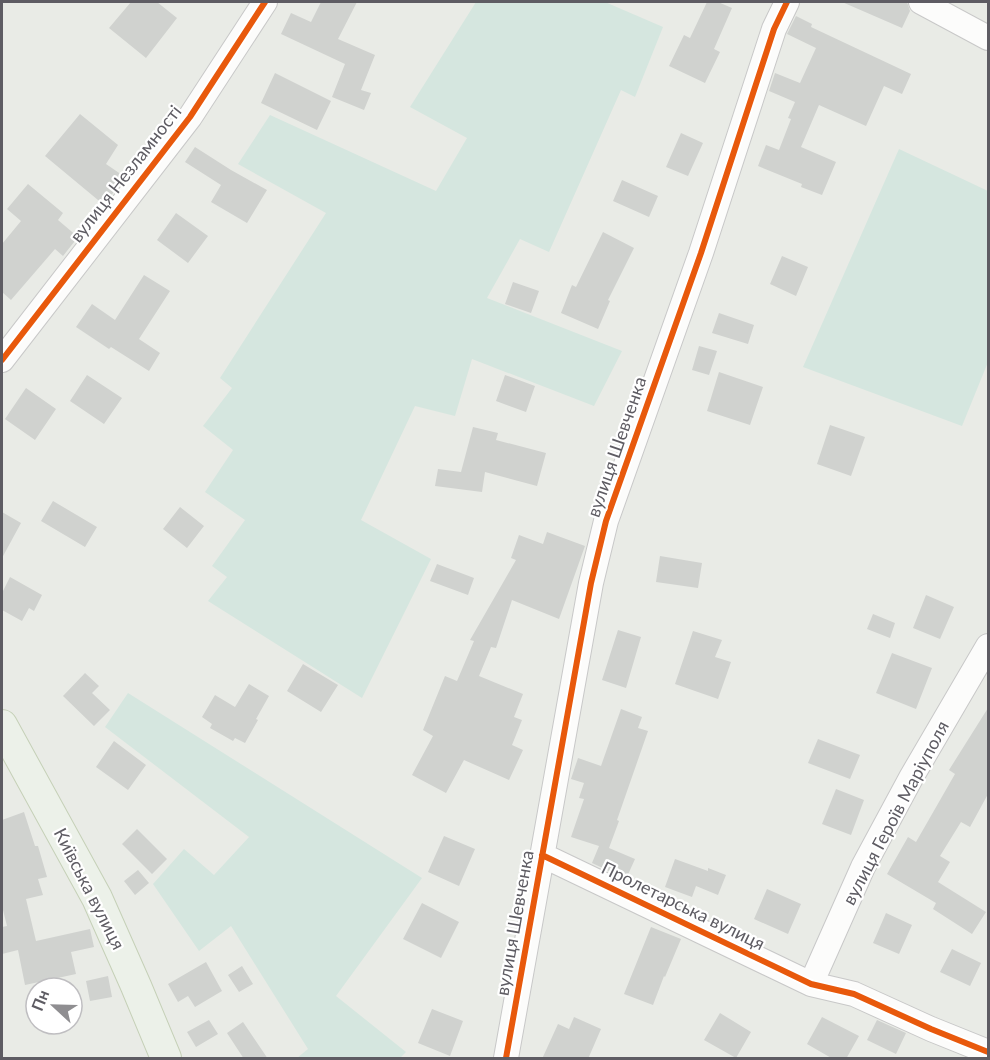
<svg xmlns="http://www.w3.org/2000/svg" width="990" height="1060" viewBox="0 0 990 1060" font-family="Lato,sans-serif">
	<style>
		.green { fill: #d5e6df }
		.building { fill: #d0d2cf }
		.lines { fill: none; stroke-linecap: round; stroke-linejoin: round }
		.minor-casing { stroke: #c8c8c8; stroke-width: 26 }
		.major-casing { stroke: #c5d0b7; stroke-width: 32 }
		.minor { stroke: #fcfcfb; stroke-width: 24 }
		.major { stroke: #ecf1e9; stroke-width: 30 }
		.cycleway-casing { stroke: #fff; stroke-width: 10 }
		.cycleway { stroke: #e8590c; stroke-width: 6 }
		.labels { text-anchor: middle; stroke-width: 4.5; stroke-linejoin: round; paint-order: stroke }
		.street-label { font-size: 18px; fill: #5e5c63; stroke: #fff }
	</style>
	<rect width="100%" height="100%" fill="#e9ebe6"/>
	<path class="green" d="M 476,2 L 605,2 L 663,27 L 635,97 L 621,90 L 549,252 L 520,239 L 487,298 L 622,351 L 594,406 L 472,359 L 455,416 L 415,406 L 361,520 L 431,559 L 362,698 L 208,601 L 227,577 L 212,566 L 245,520 L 205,492 L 233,450 L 203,426 L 232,388 L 220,378 L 326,213 L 238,164 L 270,115 L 436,191 L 467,138 L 410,107 Z
		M 899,149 L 988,191 L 988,362 L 962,426 L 803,367 Z
		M 128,693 L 422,878 L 336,996 L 406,1052 L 400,1058 L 297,1058 L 308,1049 L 231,926 L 199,951 L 153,884 L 184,849 L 214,875 L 249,837 L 105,727 Z"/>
	<path class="building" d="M 131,2 L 157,2 L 177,18 L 146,58 L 109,28 Z
		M 321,2 L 357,2 L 338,39 L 375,55 L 361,90 L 371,93 L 364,110 L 332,97 L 345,64 L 281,34 L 291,13 L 311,22 Z
		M 707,2 L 718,2 L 732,8 L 714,49 L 720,52 L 705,83 L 669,66 L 684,35 L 690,38 Z
		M 842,2 L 907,2 L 910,11 L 902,28 Z
		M 796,16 L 812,24 L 811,27 L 911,74 L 902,94 L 884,86 L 866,126 L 819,105 L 801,147 L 836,162 L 822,195 L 801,187 L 802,184 L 758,166 L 766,145 L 779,150 L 791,119 L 788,118 L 795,102 L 769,91 L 775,73 L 800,83 L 816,48 L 787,34 Z
		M 275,73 L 331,101 L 317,130 L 261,103 Z
		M 80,114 L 118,145 L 106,164 L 125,177 L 104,205 L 45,156 Z
		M 681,133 L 703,143 L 688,176 L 666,167 Z
		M 195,147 L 231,170 L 267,190 L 247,223 L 211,202 L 221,185 L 185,162 Z
		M 622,180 L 658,196 L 649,217 L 613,201 Z
		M 28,184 L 63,213 L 58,220 L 78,237 L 63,256 L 55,249 L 11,300 L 2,292 L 2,244 L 21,221 L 7,209 Z
		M 176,213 L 208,236 L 188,263 L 157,240 Z
		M 603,232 L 634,248 L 608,300 L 610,301 L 598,329 L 561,313 L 572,285 L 576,287 Z
		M 782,256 L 808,267 L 796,296 L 770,284 Z
		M 144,275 L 170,291 L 139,339 L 160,353 L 149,371 L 111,347 L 109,349 L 76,327 L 92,304 L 115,320 Z
		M 513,282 L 539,291 L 531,313 L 505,304 Z
		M 719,313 L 754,325 L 748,344 L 712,333 Z
		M 699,346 L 717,351 L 709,375 L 692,370 Z
		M 719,372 L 763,387 L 750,425 L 707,411 Z
		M 87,375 L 122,398 L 104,424 L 70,401 Z
		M 505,375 L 535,386 L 526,412 L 496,401 Z
		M 26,388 L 56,409 L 35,440 L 5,419 Z
		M 830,425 L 865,437 L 851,476 L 817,464 Z
		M 473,427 L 498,433 L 496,440 L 546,453 L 537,486 L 485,472 L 482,492 L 435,486 L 438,469 L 461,472 Z
		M 53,501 L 97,527 L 85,547 L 41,521 Z
		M 180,507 L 204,526 L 187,548 L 163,529 Z
		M 2,512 L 21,523 L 2,558 Z
		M 547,532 L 585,546 L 559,619 L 512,600 L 496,648 L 491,647 L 479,676 L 523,694 L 514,717 L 522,720 L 512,745 L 523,750 L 509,780 L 464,760 L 446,793 L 412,775 L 433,736 L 423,730 L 445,676 L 457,681 L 474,641 L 470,640 L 516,560 L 511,558 L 519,535 L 543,544 Z
		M 660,556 L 702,563 L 698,588 L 656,582 Z
		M 437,564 L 474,578 L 468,595 L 430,581 Z
		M 10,577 L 42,595 L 34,611 L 29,608 L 22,621 L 2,610 L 2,593 Z
		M 926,595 L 954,607 L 940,639 L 913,628 Z
		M 873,614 L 895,623 L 890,638 L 867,629 Z
		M 618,630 L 641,637 L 626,688 L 602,680 Z
		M 693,631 L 722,640 L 715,657 L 731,662 L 718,699 L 675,684 Z
		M 892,653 L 932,668 L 916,709 L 876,693 Z
		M 303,664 L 338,685 L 321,712 L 287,691 Z
		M 85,673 L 99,686 L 92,693 L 110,710 L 94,726 L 63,696 Z
		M 249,684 L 269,696 L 256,719 L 258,720 L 245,743 L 235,738 L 233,741 L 210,728 L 212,724 L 202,717 L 215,695 L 235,707 Z
		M 988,708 L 988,794 L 970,827 L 961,822 L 940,856 L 950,862 L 938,882 L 986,912 L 972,934 L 933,909 L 936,903 L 887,874 L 908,837 L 916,842 L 955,774 L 949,770 Z
		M 621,709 L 642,717 L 638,728 L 648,731 L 617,820 L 619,821 L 609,848 L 635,859 L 626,879 L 592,863 L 599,846 L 571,837 L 584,799 L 579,798 L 584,783 L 571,779 L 578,758 L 601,766 Z
		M 818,739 L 860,755 L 850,779 L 808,763 Z
		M 114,741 L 146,765 L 128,790 L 96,767 Z
		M 836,789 L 864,800 L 851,835 L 822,824 Z
		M 24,812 L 35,846 L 38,846 L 47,877 L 38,879 L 43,895 L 26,899 L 36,941 L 90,929 L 94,947 L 71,952 L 76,974 L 25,985 L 18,950 L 2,954 L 2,927 L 7,926 L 2,906 L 2,820 Z
		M 137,829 L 167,859 L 152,874 L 122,844 Z
		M 444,836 L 475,849 L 459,886 L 428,872 Z
		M 675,859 L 708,871 L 708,868 L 726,875 L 718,895 L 696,886 L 692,897 L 665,887 Z
		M 138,870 L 149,883 L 135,895 L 124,881 Z
		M 767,889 L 801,904 L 788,934 L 754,919 Z
		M 422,903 L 459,922 L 441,958 L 403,939 Z
		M 886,913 L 912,925 L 899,954 L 873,943 Z
		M 651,927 L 681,939 L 665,977 L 664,976 L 653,1005 L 624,994 Z
		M 952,949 L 981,963 L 970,986 L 940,972 Z
		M 206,962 L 222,991 L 195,1007 L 188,996 L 178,1002 L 168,984 Z
		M 242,966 L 253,984 L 239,992 L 228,975 Z
		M 108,976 L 112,997 L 90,1001 L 86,981 Z
		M 432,1009 L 463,1021 L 450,1056 L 418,1043 Z
		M 720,1013 L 751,1032 L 736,1058 L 704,1040 Z
		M 574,1017 L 601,1029 L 588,1059 L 542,1059 L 558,1024 L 569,1029 Z
		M 822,1017 L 859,1036 L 846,1059 L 833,1059 L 807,1044 Z
		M 209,1020 L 218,1034 L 196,1047 L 187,1032 Z
		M 877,1020 L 906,1033 L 896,1054 L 867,1040 Z
		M 243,1022 L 268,1059 L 244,1059 L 227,1033 Z"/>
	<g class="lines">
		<defs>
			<path id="minor" d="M 921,2 L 988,38
				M 2,360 L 190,117 L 265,2
				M 542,855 L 811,984 L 854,994 L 931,1029 L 988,1052
				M 811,984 L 863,867 L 912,776 L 988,646
				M 506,1058 L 591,583 L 606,521 L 701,253 L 774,29 L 787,2"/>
			<path id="major" d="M 2,725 L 97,898 L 136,986 L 166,1058"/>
		</defs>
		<use href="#minor" class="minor-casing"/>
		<use href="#major" class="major-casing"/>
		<use href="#minor" class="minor"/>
		<use href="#major" class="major"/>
		<defs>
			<path id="cycleway" d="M 2,360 L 190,117 L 265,2
				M 542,855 L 811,984 L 854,994 L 931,1029 L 988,1052
				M 506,1058 L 591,583 L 606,521 L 701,253 L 774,29 L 787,2"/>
		</defs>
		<use href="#cycleway" class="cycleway-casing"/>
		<use href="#cycleway" class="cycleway"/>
	</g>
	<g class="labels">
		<g class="street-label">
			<text transform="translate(126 174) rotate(-52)" y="6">вулиця Незламності</text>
			<text transform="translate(617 447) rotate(-71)" y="6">вулиця Шевченка</text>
			<text transform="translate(896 813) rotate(-62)" y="6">вулиця Героїв Маріуполя</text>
			<text transform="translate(89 889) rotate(63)" y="6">Київська вулиця</text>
			<text transform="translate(683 906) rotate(26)" y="6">Пролетарська вулиця</text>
			<text transform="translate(515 923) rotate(-80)" y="6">вулиця Шевченка</text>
		</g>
	</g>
	<rect width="990" height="1060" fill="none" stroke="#5e5c63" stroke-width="6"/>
	<g transform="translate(54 1006) rotate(292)"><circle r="28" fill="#ffffff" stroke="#bfbec1" stroke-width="1.5"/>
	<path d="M0-4.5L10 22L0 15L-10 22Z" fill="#8f8e91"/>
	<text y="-9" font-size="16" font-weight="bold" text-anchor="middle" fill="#5e5c63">Пн</text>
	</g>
</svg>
